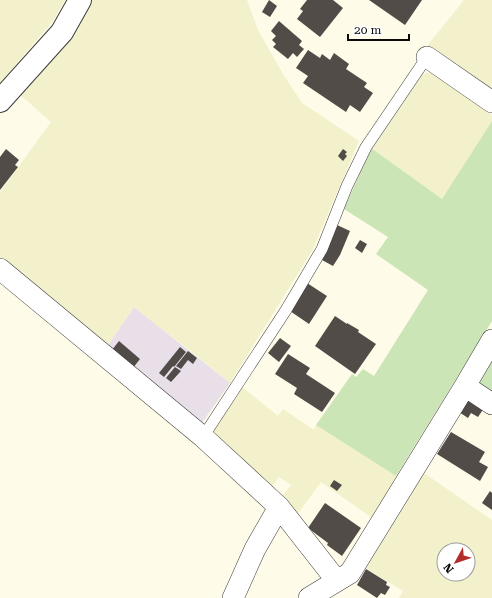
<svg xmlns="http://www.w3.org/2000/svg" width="492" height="598" viewBox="0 0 492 598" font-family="'Roboto Serif',serif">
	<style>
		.industrial { fill: #e9dfe9 }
		.farmland { fill: #f2f1cb; fill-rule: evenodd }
		.green { fill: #cbe5b6 }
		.building { fill: #524c48 }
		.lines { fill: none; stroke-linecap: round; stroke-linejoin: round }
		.service-casing { stroke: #3d3d3d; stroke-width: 12 }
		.minor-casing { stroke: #3d3d3d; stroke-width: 22 }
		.tertiary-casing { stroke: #3d3d3d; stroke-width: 24 }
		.service { stroke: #fff; stroke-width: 11 }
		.minor { stroke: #fff; stroke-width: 21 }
		.tertiary { stroke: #fff; stroke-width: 22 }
	</style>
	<rect width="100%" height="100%" fill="#fefbe9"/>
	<path class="industrial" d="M 134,307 L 230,383 L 202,423 L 198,422 L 106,348 Z"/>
	<path class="farmland" d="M 0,0 L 65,0 L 53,21 L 0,83 Z
		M 89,0 L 247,0 L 258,30 L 283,74 L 302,103 L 359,141 L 313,249 L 230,383 L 182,344 L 159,327 L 134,307 L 106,348 L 0,258 L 0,192 L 51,122 L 17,92 Z
		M 464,0 L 492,0 L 492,85 L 489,89 L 427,46 Z
		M 426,73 L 432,73 L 492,115 L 492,121 L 442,199 L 371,148 L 419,77 Z
		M 241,386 L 278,416 L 283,409 L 314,430 L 316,425 L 396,476 L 377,511 L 372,518 L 321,482 L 295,518 L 280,499 L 291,485 L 279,477 L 270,489 L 211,433 Z
		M 421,471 L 492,520 L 492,598 L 399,598 L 403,591 L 364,567 ZM 444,550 L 468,550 L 468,574 L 444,574 Z"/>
	<path class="green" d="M 492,121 L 492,321 L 396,476 L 316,425 L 352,374 L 356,377 L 363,369 L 374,376 L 428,290 L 376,254 L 388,237 L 344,209 L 371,148 L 442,199 Z
		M 492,353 L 492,396 L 479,388 L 477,377 Z"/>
	<path class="building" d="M 269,0 L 277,6 L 270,17 L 262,12 Z
		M 307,0 L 333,0 L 343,8 L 320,37 L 297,19 L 303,11 L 300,9 Z
		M 369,0 L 422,0 L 405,25 Z
		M 279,21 L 302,41 L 299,45 L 304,49 L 297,57 L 293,53 L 288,59 L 273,47 L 276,44 L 272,40 L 276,36 L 271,31 Z
		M 308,50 L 320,58 L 322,54 L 330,60 L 334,53 L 349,64 L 346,69 L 367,83 L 364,87 L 373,93 L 360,112 L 350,105 L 346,112 L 303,83 L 308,76 L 296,68 Z
		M 6,149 L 19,160 L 15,165 L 18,167 L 0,190 L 0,157 Z
		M 343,149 L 347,152 L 345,154 L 347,156 L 343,161 L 338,156 Z
		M 337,225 L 350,231 L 340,255 L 333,266 L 322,260 Z
		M 360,240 L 367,244 L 362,253 L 355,248 Z
		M 307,283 L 327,296 L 309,324 L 290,311 Z
		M 335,316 L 347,324 L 347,323 L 359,330 L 358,332 L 376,344 L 355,374 L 315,346 Z
		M 280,338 L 291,346 L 279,362 L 268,353 Z
		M 119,341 L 140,359 L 133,368 L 112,350 Z
		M 180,347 L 186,352 L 174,367 L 173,366 L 164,377 L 159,373 Z
		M 188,351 L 197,358 L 193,364 L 188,360 L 181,369 L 176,366 Z
		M 288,354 L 310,368 L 306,374 L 335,393 L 322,412 L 294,394 L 297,388 L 275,374 Z
		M 175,367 L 181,371 L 171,382 L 166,378 Z
		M 468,398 L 484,408 L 478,417 L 471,413 L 468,418 L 459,412 Z
		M 451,432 L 485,452 L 479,462 L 488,467 L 480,481 L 437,454 Z
		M 334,480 L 342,485 L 337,491 L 330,486 Z
		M 490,491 L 492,493 L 492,510 L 482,503 Z
		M 325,503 L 361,528 L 342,556 L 327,545 L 328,543 L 308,528 Z
		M 366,569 L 387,582 L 386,585 L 390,587 L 385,595 L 381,593 L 377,598 L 357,585 Z"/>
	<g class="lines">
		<defs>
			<path id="service" d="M 203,437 L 286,310 L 322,249 L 347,186 L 366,147 L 427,57"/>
			<path id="minor" d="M 427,57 L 492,102
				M 0,269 L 203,437 L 279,507 L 337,581
				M 465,386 L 492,404
				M 233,598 L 255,549 L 279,507
				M 309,598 L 350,573 L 465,386 L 492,340"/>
			<path id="tertiary" d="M 0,101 L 62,32 L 80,0"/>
		</defs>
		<use href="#service" class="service-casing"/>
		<use href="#minor" class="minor-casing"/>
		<use href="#tertiary" class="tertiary-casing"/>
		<use href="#service" class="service"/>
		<use href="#minor" class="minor"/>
		<use href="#tertiary" class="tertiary"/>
	</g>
	<g transform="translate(456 562) rotate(230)"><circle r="19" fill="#ffffff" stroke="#9d9d9d"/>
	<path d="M0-3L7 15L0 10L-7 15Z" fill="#b22d2b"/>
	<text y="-6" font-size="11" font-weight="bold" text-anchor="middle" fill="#0a0a0a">N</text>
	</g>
	<path d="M348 34v6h61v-6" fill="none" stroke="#0a0a0a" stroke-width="2"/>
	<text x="354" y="34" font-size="12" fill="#0a0a0a" stroke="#ffffff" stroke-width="3" paint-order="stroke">20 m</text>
</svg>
